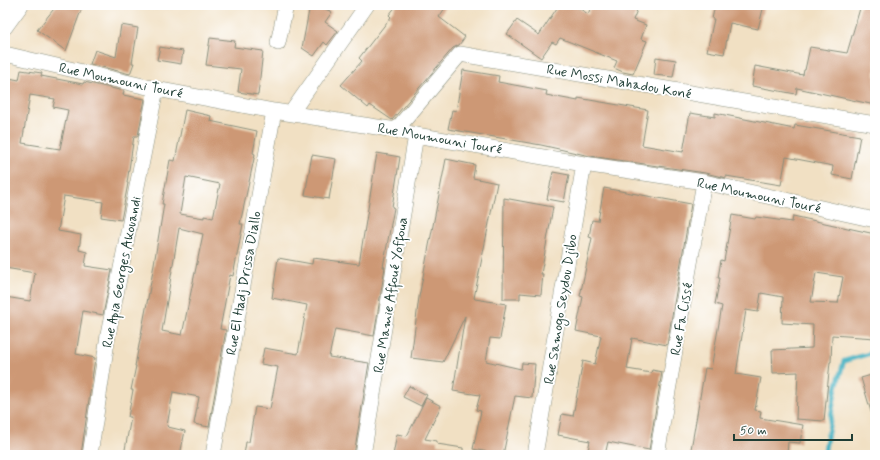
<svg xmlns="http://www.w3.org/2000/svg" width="880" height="460" viewBox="0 0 880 460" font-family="Mynerve,sans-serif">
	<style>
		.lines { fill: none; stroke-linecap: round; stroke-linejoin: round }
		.stream { stroke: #44b1c1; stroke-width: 4.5 }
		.building { fill: #cd9874; fill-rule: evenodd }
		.street-casing { stroke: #888e7c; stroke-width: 16 }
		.street { stroke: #fff; stroke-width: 15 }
		.labels { text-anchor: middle; stroke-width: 3.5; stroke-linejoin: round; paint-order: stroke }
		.street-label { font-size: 14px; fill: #1f3d34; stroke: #fff }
	</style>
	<rect width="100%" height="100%" fill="#fff"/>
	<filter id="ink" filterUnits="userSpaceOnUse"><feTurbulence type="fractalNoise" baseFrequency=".025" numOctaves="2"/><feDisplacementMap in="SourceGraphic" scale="8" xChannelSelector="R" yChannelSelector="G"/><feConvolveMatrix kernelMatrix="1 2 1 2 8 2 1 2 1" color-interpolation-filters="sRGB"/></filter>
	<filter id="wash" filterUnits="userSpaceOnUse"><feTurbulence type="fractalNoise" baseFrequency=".012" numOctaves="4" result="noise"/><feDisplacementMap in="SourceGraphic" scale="16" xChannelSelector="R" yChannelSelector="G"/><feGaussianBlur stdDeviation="0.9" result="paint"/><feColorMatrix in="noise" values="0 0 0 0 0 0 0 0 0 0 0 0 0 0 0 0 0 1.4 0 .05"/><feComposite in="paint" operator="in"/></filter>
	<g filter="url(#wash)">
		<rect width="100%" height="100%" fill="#f1e0c3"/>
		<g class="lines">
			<path class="stream" d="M 827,455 L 825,450 L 836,388 L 844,361 L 875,352"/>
		</g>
		<g id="blocks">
			<path class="building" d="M 57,5 L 83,5 L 66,51 L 37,30 Z
				M 310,5 L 316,5 L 332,12 L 325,22 L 338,31 L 327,45 L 324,42 L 314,56 L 302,48 Z
				M 397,5 L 447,5 L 439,17 L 465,37 L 459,45 L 453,48 L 392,120 L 370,105 L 368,108 L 341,85 L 362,61 L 359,58 L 391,17 L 389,15 Z
				M 559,5 L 574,5 L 588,14 L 592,5 L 625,5 L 637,10 L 633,20 L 646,25 L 641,39 L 647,41 L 633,74 L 623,72 L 614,68 L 617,61 L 560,38 L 556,44 L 552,42 L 541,58 L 507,34 L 517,20 L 539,35 Z
				M 715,5 L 764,5 L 758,29 L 730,23 L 724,54 L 707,51 L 714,19 L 712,19 Z
				M 861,5 L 875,7 L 875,105 L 797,88 L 796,94 L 752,86 L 755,66 L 803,75 L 804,70 L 805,70 L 810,47 L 847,53 Z
				M 121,25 L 138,28 L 132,63 L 134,63 L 130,74 L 90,64 L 95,50 L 116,57 Z
				M 210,38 L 235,41 L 234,47 L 263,51 L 258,95 L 238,92 L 241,69 L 206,65 Z
				M 160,47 L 183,51 L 181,64 L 157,60 Z
				M 656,57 L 676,60 L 673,77 L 654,75 Z
				M 21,70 L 42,73 L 41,76 L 83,84 L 84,82 L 124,91 L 123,95 L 145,99 L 138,136 L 134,136 L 127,183 L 128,183 L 121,220 L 101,217 L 103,202 L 64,196 L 58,231 L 81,235 L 79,250 L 87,252 L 85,266 L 112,270 L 103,315 L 83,311 L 76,354 L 95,358 L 81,455 L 5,455 L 5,297 L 30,301 L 35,273 L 5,268 L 5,140 L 8,120 L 5,120 L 5,103 L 9,78 L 19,80 ZM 30,95 L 55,99 L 53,107 L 68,110 L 60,149 L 22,143 Z
				M 463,70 L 499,76 L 498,82 L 547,91 L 546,95 L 578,101 L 578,98 L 648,110 L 642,145 L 683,152 L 690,113 L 715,117 L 715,113 L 794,129 L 795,125 L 860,136 L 852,179 L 832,175 L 833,166 L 786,157 L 781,185 L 726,176 L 726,178 L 705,173 L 590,156 L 541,145 L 448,129 L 452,110 L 456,111 Z
				M 185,110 L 211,116 L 210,121 L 257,131 L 253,153 L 255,154 L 240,224 L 243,224 L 233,276 L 230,275 L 220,329 L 226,330 L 209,427 L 194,424 L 199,397 L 173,392 L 167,426 L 168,427 L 185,431 L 180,455 L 124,455 L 131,417 L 128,417 L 133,390 L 131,390 L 136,366 L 135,366 L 151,282 L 164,204 L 162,204 L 170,160 L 175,161 ZM 186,177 L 220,184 L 213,218 L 204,216 L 204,218 L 180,214 ZM 179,228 L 203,234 L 182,335 L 162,331 Z
				M 377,153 L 400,157 L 392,207 L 394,208 L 383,267 L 385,267 L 374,336 L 335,329 L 329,357 L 369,363 L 354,455 L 244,455 L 246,442 L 249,442 L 255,407 L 270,409 L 278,367 L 261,364 L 264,348 L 298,354 L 307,305 L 272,298 L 278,258 L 312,264 L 313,258 L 359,264 Z
				M 312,155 L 336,159 L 329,199 L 305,195 Z
				M 446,159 L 475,165 L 473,178 L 497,183 L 474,298 L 475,299 L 506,304 L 500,339 L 490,338 L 486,361 L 521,369 L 522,363 L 535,364 L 532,398 L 515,396 L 503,455 L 473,449 L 481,411 L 476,410 L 480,395 L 453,391 L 465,316 L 443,362 L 411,358 L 419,297 Z
				M 553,172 L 569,175 L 564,202 L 547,199 Z
				M 604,188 L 691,204 L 667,345 L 632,338 L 627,369 L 651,373 L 652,370 L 662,372 L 649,450 L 608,442 L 605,455 L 587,455 L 590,441 L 558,435 L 562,414 L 573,416 L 583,361 L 595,364 L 601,336 L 576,331 L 583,297 L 580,296 L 592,238 L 589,237 L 592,220 L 598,221 Z
				M 504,198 L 553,207 L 541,274 L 543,274 L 541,295 L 520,293 L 520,299 L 503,299 Z
				M 732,215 L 755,219 L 756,217 L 792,222 L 793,216 L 875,234 L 875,338 L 832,335 L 831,362 L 830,362 L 824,421 L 796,419 L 798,372 L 773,373 L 772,350 L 812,348 L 813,325 L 782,323 L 783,297 L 761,293 L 758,312 L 746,310 L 736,374 L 761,378 L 755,410 L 761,411 L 760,418 L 803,425 L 800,443 L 788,442 L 787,455 L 690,455 L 705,368 L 711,369 L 722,306 L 715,304 L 720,278 L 718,278 L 721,260 L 724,261 ZM 816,273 L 843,277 L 838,303 L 811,302 Z
				M 875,374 L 875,414 L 872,415 L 861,378 Z
				M 409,386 L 427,395 L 421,406 L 403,397 Z
				M 426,398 L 441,406 L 425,439 L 437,441 L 437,444 L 463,448 L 463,455 L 393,455 L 397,434 L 407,436 Z"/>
		</g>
	</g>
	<g filter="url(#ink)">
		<use href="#blocks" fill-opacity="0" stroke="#888e7c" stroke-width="1"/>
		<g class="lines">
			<defs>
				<path id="street" d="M 5,27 L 21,5
					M 278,43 L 286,5
					M 5,54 L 156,89 L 274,111 L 396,130 L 416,135 L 584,164 L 704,182 L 875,220
					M 291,113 L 367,5
					M 396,130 L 460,54 L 875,124
					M 90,455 L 108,335 L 156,89
					M 213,455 L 274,111
					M 363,455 L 416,135
					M 535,455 L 584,164
					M 657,455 L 704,182"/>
			</defs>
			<use href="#street" class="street-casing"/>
			<use href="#street" class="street"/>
		</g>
	</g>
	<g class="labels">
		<g class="street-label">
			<text transform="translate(121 80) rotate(12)" y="5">Rue Moumouni Touré</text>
			<text transform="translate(619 81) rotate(10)" y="5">Rue Mossi Mahadou Koné</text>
			<text transform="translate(440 138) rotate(10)" y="5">Rue Moumouni Touré</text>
			<text transform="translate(759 195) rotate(12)" y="5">Rue Moumouni Touré</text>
			<text transform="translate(121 272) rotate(-79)" y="5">Rue Apia Georges Akouandi</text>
			<text transform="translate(243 283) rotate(-80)" y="5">Rue El Hadj Drissa Diallo</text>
			<text transform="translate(390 295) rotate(-81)" y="5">Rue Mamie Affoué Yoffoua</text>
			<text transform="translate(560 309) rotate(-81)" y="5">Rue Samogo Seydou Djibo</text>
			<text transform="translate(681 319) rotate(-80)" y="5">Rue Fa Cissé</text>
		</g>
	</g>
	<rect width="880" height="460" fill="none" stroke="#fff" stroke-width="20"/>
	<path d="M734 434v6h118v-6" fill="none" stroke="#1f3d34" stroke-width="2"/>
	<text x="740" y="434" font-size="12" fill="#1f3d34" stroke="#ffffff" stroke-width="3" paint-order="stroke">50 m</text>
</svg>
